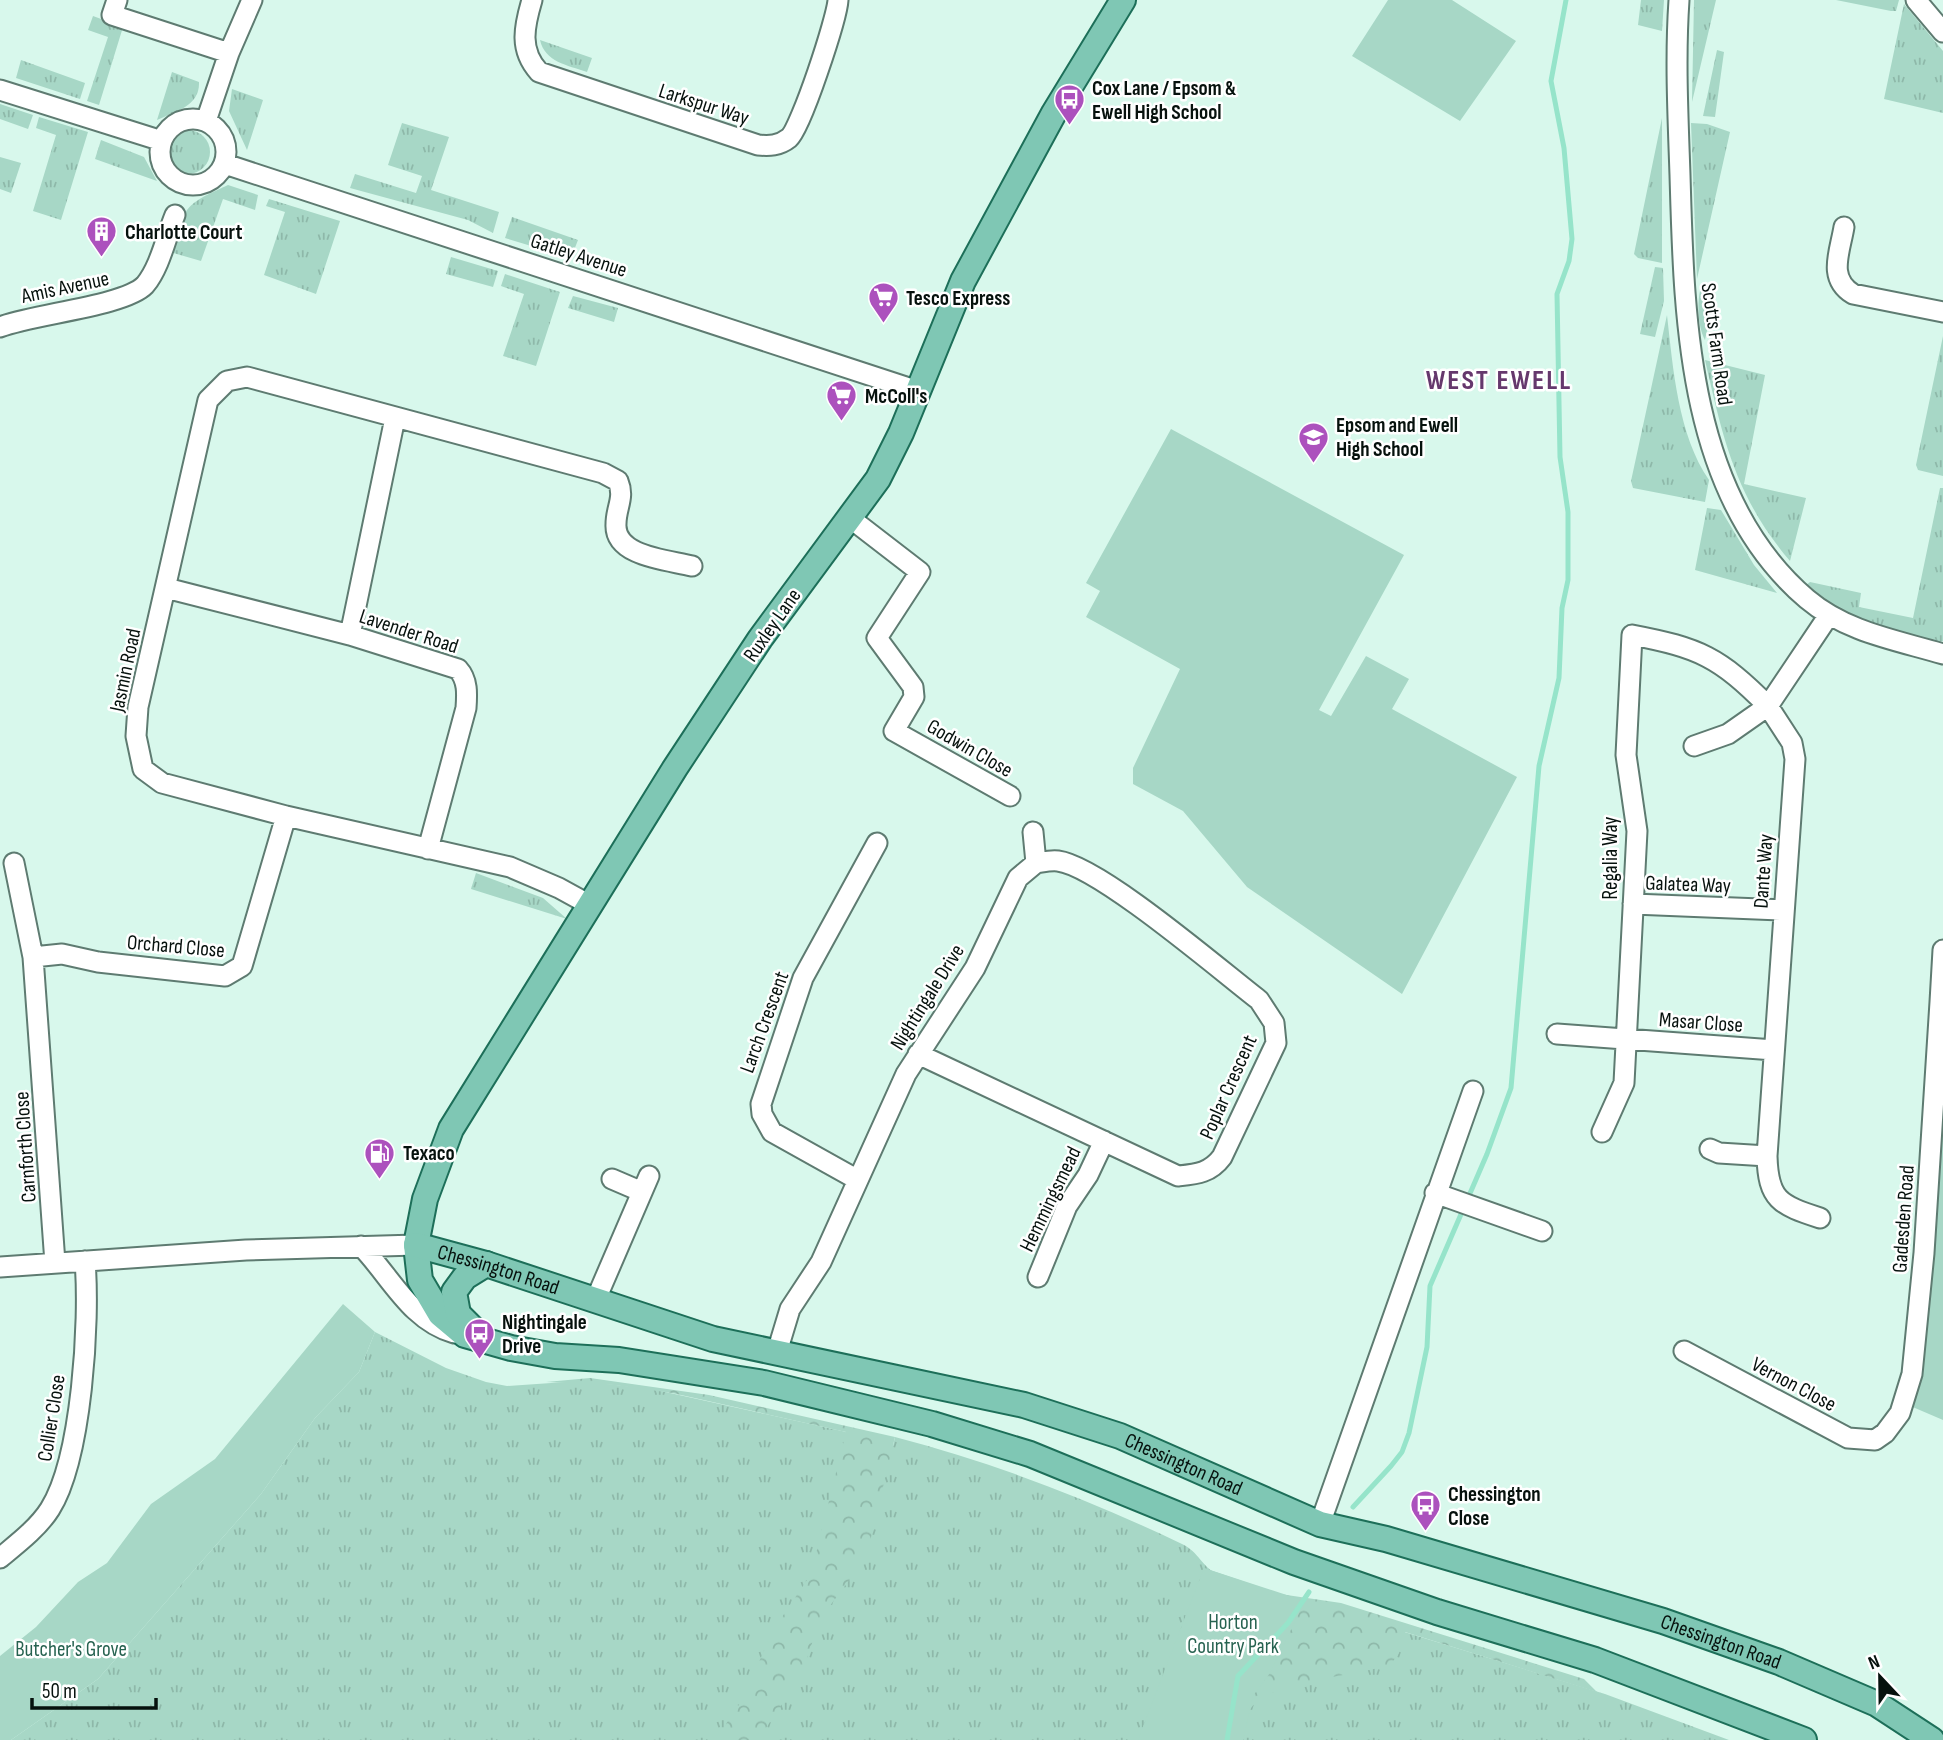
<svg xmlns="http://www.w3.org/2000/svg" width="1943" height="1740" viewBox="0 0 1943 1740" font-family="'Sofia Sans Condensed',sans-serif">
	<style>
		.grass { fill: url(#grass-tufts) }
		.forest { fill: url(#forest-crowns) }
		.park { fill: #a7d7c6 }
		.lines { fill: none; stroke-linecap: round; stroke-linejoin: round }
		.stream { stroke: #96e4ca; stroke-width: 5 }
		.minor-casing { stroke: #5e7b71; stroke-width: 23 }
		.major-casing { stroke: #1d6f59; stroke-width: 28 }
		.minor { stroke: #fff; stroke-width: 19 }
		.major { stroke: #7fc7b4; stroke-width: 24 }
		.labels { text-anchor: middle; stroke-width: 5; stroke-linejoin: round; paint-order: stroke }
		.poi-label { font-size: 21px; font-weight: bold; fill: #06110d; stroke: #fff; text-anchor: start }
		.street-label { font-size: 21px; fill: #06110d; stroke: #fff }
		.park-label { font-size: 21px; fill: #266250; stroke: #fff }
		.district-label { font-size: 28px; font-weight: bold; letter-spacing: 2px; fill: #65386d; stroke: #fff }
	</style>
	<defs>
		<pattern id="grass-tufts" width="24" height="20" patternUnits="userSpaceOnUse" patternTransform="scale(1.75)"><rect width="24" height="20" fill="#a7d7c6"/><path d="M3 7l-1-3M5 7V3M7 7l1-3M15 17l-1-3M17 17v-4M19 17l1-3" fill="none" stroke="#8eb8a9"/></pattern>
		<pattern id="forest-crowns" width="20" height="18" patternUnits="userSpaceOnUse" patternTransform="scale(1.75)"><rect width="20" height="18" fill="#a7d7c6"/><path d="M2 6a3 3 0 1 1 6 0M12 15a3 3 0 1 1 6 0" fill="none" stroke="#8eb8a9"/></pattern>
	</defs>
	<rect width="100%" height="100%" fill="#d8f8ec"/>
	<path class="grass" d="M 1641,0 L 1664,0 L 1662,31 L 1638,25 Z
		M 1694,0 L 1716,0 L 1692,102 Z
		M 1836,0 L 1899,0 L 1896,11 L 1891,11 Z
		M 1904,4 L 1943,51 L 1943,113 L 1884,99 Z
		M 93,16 L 123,27 L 99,105 L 87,101 L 108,37 L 88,30 Z
		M 540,40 L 592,58 L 587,72 C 567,65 545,62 540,40 Z
		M 1717,50 L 1724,52 L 1715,117 L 1703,116 Z
		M 21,60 L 85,83 L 80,99 L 16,78 Z
		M 172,72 L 199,82 C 200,106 176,111 157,120 Z
		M 232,89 L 263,100 L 247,150 L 229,111 Z
		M 0,104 L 33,115 L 28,129 L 0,119 Z
		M 39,117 L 88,132 L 61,220 L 33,211 L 56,135 L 36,128 Z
		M 1662,118 L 1662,263 L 1638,258 L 1634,254 Z
		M 402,123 L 449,137 L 431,190 L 499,212 L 493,233 L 468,220 L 350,188 L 355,174 L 416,193 L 422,176 L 388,165 Z
		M 1691,123 L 1707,124 L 1730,132 L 1697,279 Z
		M166 152a22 22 0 1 1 44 0a22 22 0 1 1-44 0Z
		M 101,140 L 144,157 L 157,181 L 95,159 Z
		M 0,157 L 21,163 L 11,193 L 0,189 Z
		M 228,185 L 258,195 L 255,210 L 223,199 L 201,261 L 170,252 C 187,205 182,206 228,185 Z
		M 269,199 L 340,221 L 316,294 L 264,275 L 285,212 L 266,206 Z
		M 512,217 L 578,240 L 571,258 L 505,238 Z
		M 451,257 L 498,271 L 493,287 L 446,274 Z
		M 1655,267 L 1663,268 L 1664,301 L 1655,337 L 1640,334 Z
		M 505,274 L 560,292 L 536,366 L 503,356 L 524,294 L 501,286 Z
		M 1704,289 L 1715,293 L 1705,340 C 1698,327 1697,305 1700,291 Z
		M 573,296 L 618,308 L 614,322 L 568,308 Z
		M 1667,315 C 1673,368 1678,435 1709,480 L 1705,502 L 1633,488 L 1631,481 Z
		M 1943,336 L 1943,476 L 1918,470 L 1916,465 Z
		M 1705,360 L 1765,375 L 1744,484 L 1806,498 L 1790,561 C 1736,498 1723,439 1705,360 Z
		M 1940,488 L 1943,488 L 1943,641 L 1932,643 L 1846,618 L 1805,586 L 1810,582 L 1861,593 L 1859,607 L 1913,618 Z
		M 1707,508 L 1721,510 L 1754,565 L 1777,593 L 1695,570 Z
		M 476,873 L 543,898 L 567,919 L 471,889 Z
		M 375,1332 L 446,1368 L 486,1382 L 507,1386 L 580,1381 L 652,1389 L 842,1431 L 893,1446 L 895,1437 C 995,1463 1090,1500 1182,1544 C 1199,1552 1202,1567 1217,1574 L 1605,1694 L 1729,1740 L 11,1740 L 98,1679 L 261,1494 L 315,1418 L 359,1372 Z"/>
	<path class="forest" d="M 590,1378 L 709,1395 L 895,1437 L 866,1558 L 829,1607 L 813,1640 L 802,1674 L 758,1740 L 716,1740 L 740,1703 L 774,1629 L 811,1574 L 846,1432 L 672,1393 L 614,1385 L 546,1382 Z
		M 1204,1568 L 1280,1594 L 1341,1603 L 1584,1679 L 1597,1692 L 1405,1632 L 1399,1653 L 1391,1664 C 1358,1677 1273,1679 1251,1708 C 1245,1717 1244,1730 1243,1740 L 1138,1740 Z"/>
	<path class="park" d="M 1388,0 L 1452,0 L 1516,41 L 1460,121 L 1352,56 Z
		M 1171,429 L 1404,555 L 1319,710 L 1331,716 L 1366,656 L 1409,679 L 1392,709 L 1517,777 L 1402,994 L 1247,887 L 1183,811 L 1133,784 L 1133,768 L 1180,669 L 1086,617 L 1100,591 L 1086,583 Z
		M 1943,1036 L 1943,1420 L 1908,1405 Z
		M 343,1304 L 375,1332 L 359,1372 L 315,1418 L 261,1494 L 98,1679 L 11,1740 L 0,1740 L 0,1656 L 36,1627 L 78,1582 L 107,1563 L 151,1504 L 215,1459 Z
		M 1204,1568 L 1305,1601 L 1270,1673 L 1253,1696 L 1243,1740 L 1138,1740 Z"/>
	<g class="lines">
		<path class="stream" d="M 1353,1507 L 1391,1466 L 1402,1452 L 1409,1433 L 1427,1347 L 1430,1286 L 1487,1154 L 1511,1088 L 1539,766 L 1559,678 L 1562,608 L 1568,580 L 1568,512 L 1560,457 L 1557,294 L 1569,261 L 1572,239 L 1564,148 L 1551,81 L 1566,0
			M 1227,1740 L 1238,1676 L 1288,1623 L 1309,1592"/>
		<defs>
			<path id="minor" d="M 117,0 L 112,15 L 229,53
				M 532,0 C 524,27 519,50 539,72 L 758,145 C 769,146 779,146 789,138 C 801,128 837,18 838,0
				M 1679,0 C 1675,58 1678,116 1680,175 C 1684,318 1687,497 1807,599 C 1846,632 1896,640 1943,654
				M 1916,0 L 1943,32
				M 0,90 L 162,141
				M160 152a33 33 0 1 1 66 0a33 33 0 1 1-66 0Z
				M 206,121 L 229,53 L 252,0
				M 225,164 L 918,391
				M 1844,227 C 1840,252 1827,278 1853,294 L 1943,312
				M 0,327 C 33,314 125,306 145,285 C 160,267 166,237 175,215
				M 850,518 L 920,572 L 877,638 L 913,687 L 914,697 L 894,731 L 1010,796
				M 166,588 L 350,635 L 458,669 C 468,680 467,694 466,708 L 428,849
				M 350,635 L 395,418
				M 1033,832 L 1036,863
				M 14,863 L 33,957 L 55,1263
				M 1633,904 L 1783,910
				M 590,905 L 559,888 L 510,867 L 286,816 L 162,783 L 143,769 L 136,736 L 138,707 L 208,400 L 227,381 L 247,377 L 603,473 L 618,481 C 625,498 616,507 616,524 C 614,557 669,560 692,566
				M 1943,950 L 1940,1002 L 1943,1002
				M 33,957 L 62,954 L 98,962 L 225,976 L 242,966 L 286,816
				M 1557,1034 L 1774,1050
				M 918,1054 L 1178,1176 C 1197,1174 1210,1173 1222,1157 L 1276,1043 L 1274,1023 L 1259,1000 C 1220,970 1099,866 1058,861 C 1051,860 1043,862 1036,863
				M 1602,1132 L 1624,1083 L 1637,831 L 1626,755 L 1632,635 C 1700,648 1719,657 1768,706 L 1728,734 L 1694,746
				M 1710,1149 L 1719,1153 L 1767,1156
				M 612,1179 L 640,1191
				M 858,1180 L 772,1132 L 762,1114 L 761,1104 L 803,978 L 877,843
				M 1435,1193 L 1542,1231
				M 1820,1218 C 1780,1205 1768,1200 1767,1156 L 1795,759 L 1792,743 L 1768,706 L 1829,615
				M 361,1246 C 391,1277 410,1320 454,1333
				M 0,1267 L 246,1250 L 416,1245
				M 1038,1277 L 1067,1206 L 1088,1175 L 1104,1141
				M 596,1299 L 649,1176
				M 1684,1351 L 1848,1438 L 1875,1440 L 1885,1433 L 1900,1413 L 1912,1374 L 1924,1253 L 1940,1002
				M 777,1352 L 790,1309 L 821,1262 L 906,1074 L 975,968 L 1018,878 L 1036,863
				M 1320,1524 L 1473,1091
				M 0,1558 C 17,1544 38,1528 50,1509 C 82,1458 90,1321 85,1261"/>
			<g id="major">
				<path d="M 1123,0 L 1054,113 L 963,281 L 901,433 L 878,479 L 760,639 L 675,768 L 451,1129 L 425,1199 L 416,1245 L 420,1280 L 440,1314 L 465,1335 L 511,1348 L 555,1356 L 619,1360 L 764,1383 L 932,1424 L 1030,1454 L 1294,1562 L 1437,1612 L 1595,1660 L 1804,1740"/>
				<path id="s1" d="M 416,1245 L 486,1264 L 713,1339 L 1024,1405 L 1120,1436 L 1320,1524 L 1386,1539 L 1663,1621 L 1779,1662 L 1877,1704 L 1932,1740"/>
				<path d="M 472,1328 L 458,1314 L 454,1292 L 465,1277 L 486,1264"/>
			</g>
		</defs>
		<use href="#minor" class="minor-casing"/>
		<use href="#major" class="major-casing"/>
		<use href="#minor" class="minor"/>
		<use href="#major" class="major"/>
	</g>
	<defs>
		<symbol id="bus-pin" viewBox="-11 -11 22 30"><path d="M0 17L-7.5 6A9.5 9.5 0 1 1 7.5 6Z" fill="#ac51bd" stroke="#fff"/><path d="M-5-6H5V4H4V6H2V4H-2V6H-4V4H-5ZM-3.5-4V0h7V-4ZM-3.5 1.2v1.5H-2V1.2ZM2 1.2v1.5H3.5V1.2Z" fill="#fff"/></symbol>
		<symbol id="building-pin" viewBox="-11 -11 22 30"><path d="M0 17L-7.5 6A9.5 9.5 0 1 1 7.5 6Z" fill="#ac51bd" stroke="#fff"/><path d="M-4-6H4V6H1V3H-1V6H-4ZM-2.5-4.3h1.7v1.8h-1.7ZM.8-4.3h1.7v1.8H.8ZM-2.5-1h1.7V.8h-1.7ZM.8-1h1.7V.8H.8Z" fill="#fff"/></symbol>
		<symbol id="supermarket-pin" viewBox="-11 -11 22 30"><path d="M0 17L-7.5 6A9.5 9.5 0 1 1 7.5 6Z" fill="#ac51bd" stroke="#fff"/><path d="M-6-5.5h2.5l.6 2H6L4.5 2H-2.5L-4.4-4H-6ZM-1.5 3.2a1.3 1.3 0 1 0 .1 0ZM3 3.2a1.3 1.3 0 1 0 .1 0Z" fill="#fff"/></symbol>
		<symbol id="school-pin" viewBox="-11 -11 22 30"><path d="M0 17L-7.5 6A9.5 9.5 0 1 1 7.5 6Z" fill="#ac51bd" stroke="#fff"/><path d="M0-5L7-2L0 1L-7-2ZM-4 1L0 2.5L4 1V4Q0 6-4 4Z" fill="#fff"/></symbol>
		<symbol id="fuel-pin" viewBox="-11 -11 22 30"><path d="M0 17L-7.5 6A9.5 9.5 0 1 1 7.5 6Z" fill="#ac51bd" stroke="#fff"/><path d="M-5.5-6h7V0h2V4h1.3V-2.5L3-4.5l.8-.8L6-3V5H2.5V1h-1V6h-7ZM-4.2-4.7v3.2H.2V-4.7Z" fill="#fff"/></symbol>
	</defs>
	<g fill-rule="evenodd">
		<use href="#bus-pin" x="1052" y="82" width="35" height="47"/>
		<use href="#building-pin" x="84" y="214" width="35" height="47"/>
		<use href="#supermarket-pin" x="866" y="280" width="35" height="47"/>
		<use href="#supermarket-pin" x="824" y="378" width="35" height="47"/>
		<use href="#school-pin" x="1296" y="420" width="35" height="47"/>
		<use href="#fuel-pin" x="362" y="1136" width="35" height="47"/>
		<use href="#bus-pin" x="462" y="1316" width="35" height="47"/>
		<use href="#bus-pin" x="1408" y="1488" width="35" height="47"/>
	</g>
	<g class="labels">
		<g class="poi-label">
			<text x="1092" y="95">Cox Lane / Epsom &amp;<tspan x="1092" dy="24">Ewell High School</tspan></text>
			<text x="125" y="239">Charlotte Court</text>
			<text x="906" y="305">Tesco Express</text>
			<text x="865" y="403">McColl's</text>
			<text x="1336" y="432">Epsom and Ewell<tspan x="1336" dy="24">High School</tspan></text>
			<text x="403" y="1160">Texaco</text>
			<text x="502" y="1329">Nightingale<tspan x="502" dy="24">Drive</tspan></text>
			<text x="1448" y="1501">Chessington<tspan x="1448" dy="24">Close</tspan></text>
		</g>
		<g class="street-label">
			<text transform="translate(704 104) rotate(18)" y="7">Larkspur Way</text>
			<text transform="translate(579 255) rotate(18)" y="7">Gatley Avenue</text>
			<text transform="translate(65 287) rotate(-12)" y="7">Amis Avenue</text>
			<text transform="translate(1717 344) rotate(82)" y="7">Scotts Farm Road</text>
			<text transform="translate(772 625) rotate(-55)" y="7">Ruxley Lane</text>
			<text transform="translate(409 631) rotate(18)" y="7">Lavender Road</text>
			<text transform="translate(125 670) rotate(-78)" y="7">Jasmin Road</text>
			<text transform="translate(970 748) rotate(30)" y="7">Godwin Close</text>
			<text transform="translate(1610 858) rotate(-90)" y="7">Regalia Way</text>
			<text transform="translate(1763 871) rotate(-86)" y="7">Dante Way</text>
			<text transform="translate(1688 884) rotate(2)" y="7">Galatea Way</text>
			<text transform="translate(176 946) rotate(5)" y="7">Orchard Close</text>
			<text transform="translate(927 997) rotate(-58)" y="7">Nightingale Drive</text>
			<text transform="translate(764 1022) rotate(-70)" y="7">Larch Crescent</text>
			<text transform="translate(1701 1022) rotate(4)" y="7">Masar Close</text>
			<text transform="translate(1228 1087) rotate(-66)" y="7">Poplar Crescent</text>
			<text transform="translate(25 1147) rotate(-94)" y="7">Carnforth Close</text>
			<text transform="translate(1050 1199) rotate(-64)" y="7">Hemmingsmead</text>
			<text transform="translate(1903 1219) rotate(-86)" y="7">Gadesden Road</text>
			<text dy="7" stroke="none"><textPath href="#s1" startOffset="86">Chessington Road</textPath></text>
			<text transform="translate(1794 1384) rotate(28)" y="7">Vernon Close</text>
			<text transform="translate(51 1418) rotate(-81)" y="7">Collier Close</text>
			<text dy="7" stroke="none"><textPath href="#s1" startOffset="800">Chessington Road</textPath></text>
			<text dy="7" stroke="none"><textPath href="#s1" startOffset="1367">Chessington Road</textPath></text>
		</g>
		<g class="park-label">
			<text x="1233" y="1629">Horton<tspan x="1233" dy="24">Country Park</tspan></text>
			<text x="71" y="1656">Butcher's Grove</text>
		</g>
		<g class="district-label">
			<text x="1499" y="389">WEST EWELL</text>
		</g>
	</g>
	<g transform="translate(1880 1677) rotate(338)" stroke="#ffffff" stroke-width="5" paint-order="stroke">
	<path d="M0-5L12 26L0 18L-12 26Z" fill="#06110d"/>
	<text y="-10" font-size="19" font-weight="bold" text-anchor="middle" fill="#06110d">N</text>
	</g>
	<path d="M32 1698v10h124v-10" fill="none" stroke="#06110d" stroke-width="3.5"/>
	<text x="42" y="1698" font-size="21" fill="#06110d" stroke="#ffffff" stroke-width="5" paint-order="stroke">50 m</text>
</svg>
